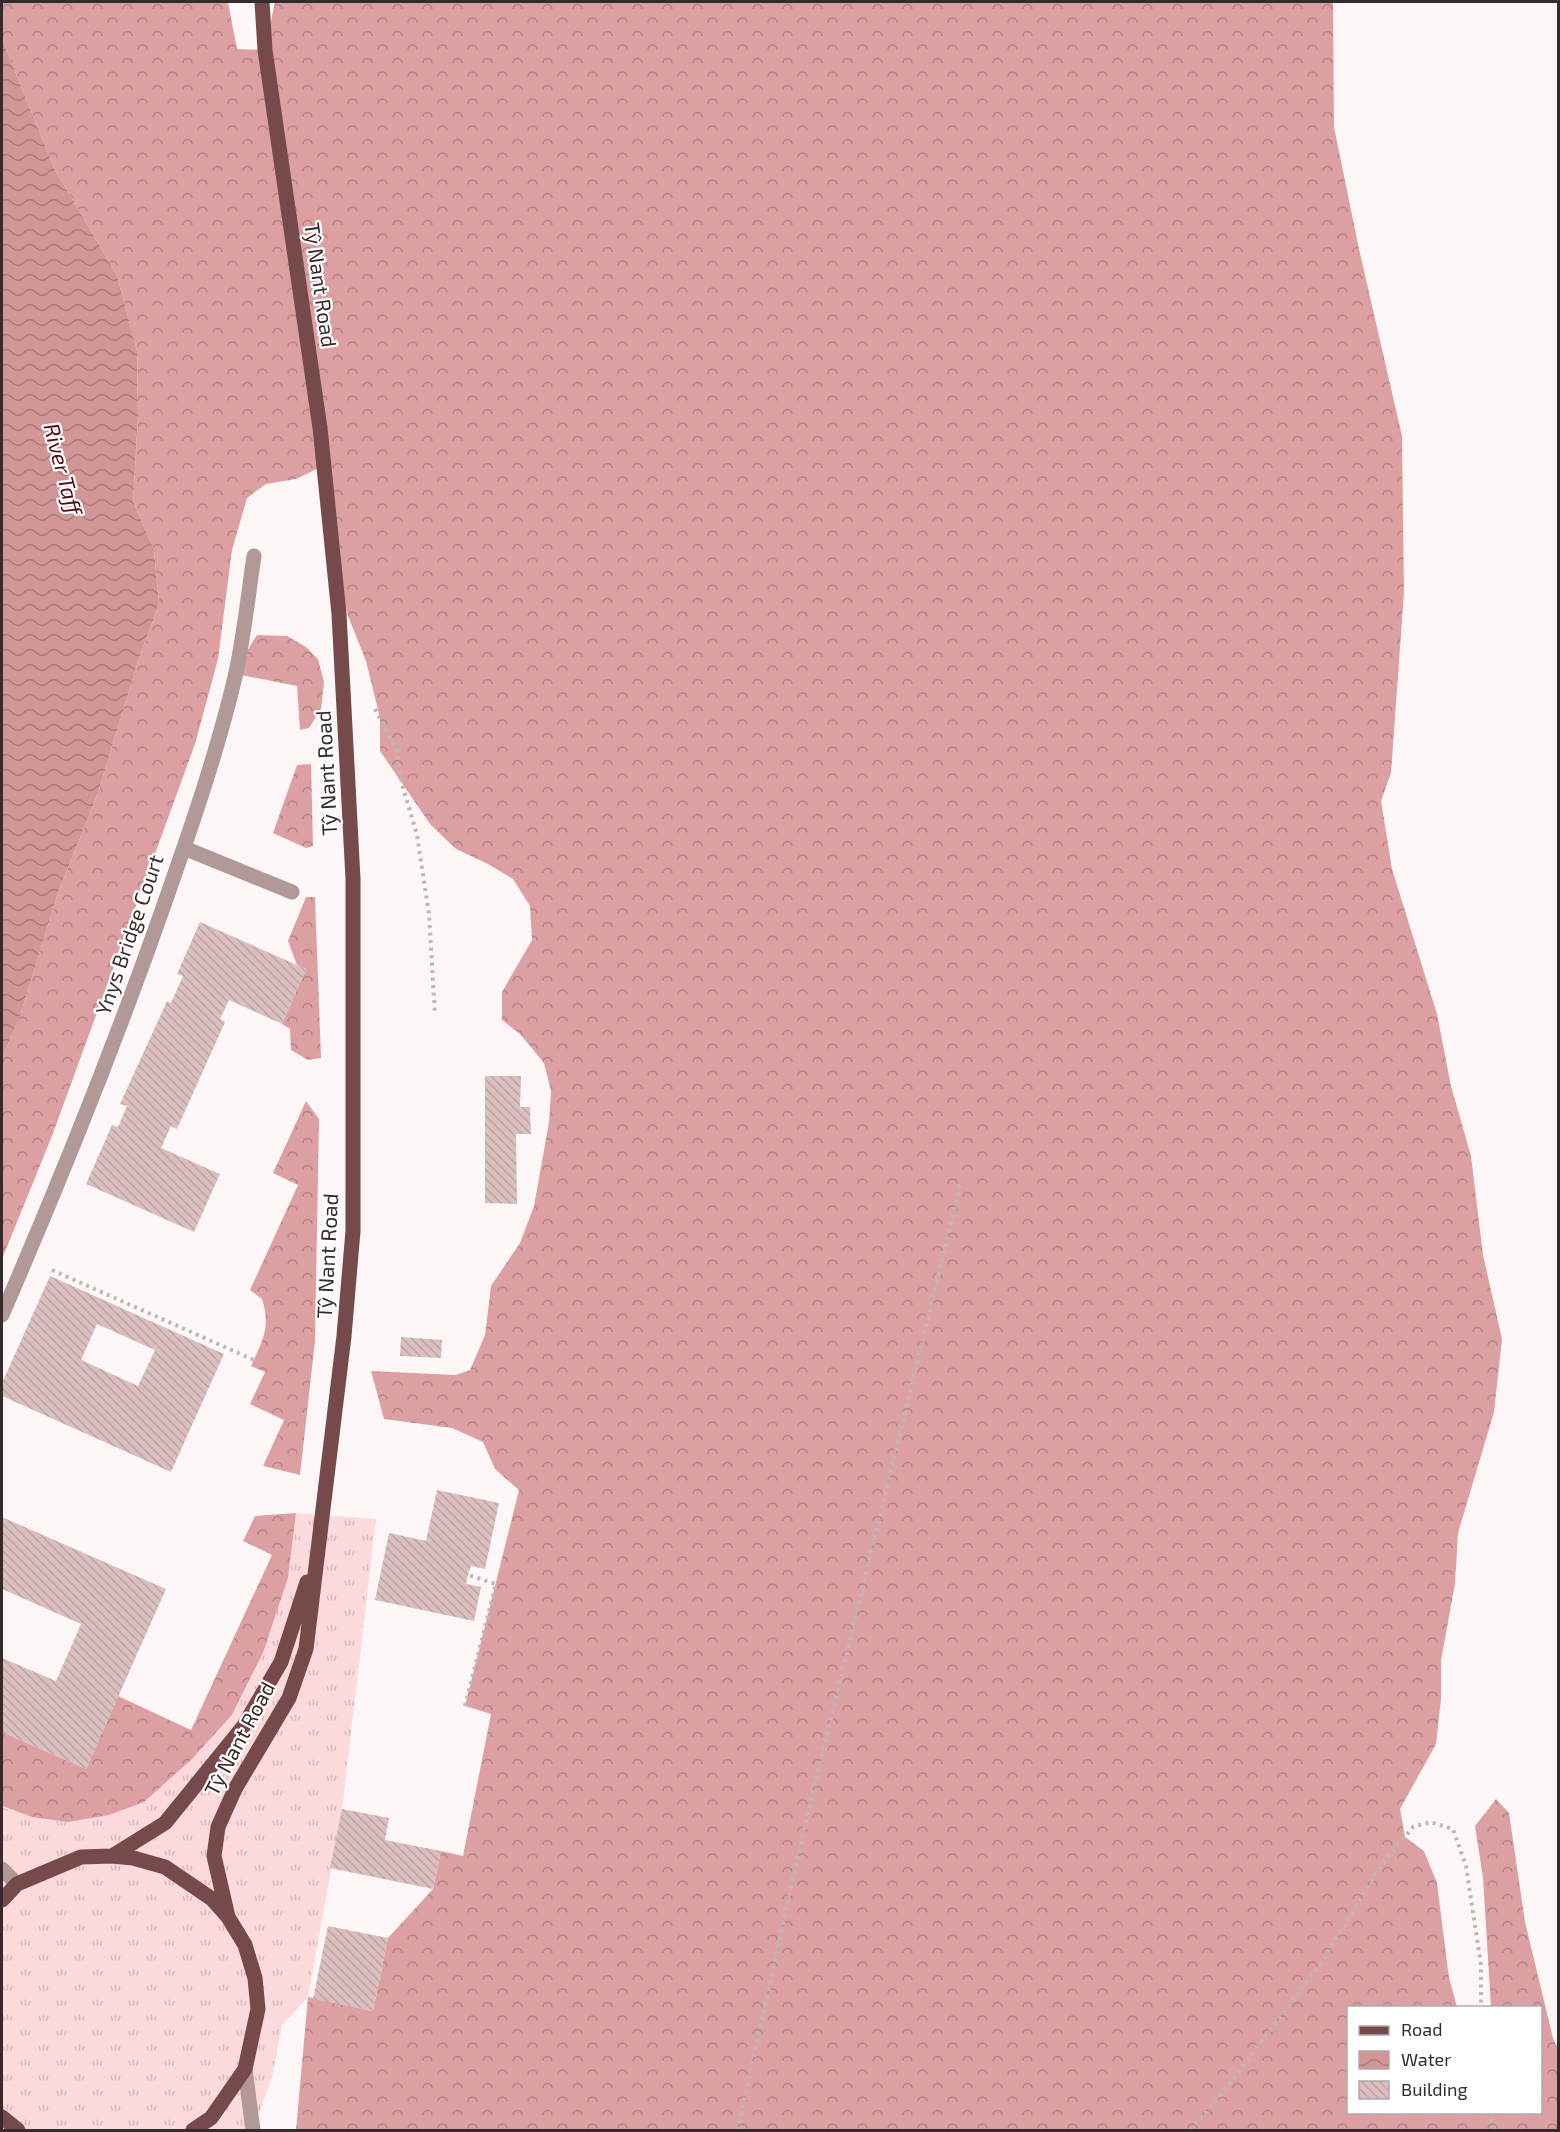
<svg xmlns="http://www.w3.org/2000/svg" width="1560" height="2132" viewBox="0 0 1560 2132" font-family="'Exo 2',sans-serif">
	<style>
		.grass { fill: url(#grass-tufts) }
		.forest { fill: url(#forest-crowns) }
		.water { fill: url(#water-waves) }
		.building { fill: url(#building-back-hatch); fill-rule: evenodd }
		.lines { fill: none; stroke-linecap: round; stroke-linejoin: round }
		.path { stroke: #beb7b7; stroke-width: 4; stroke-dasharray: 3 4.5; stroke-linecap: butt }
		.minor { stroke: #b39898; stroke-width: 15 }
		.major { stroke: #764a4b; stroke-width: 15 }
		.labels { text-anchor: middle; stroke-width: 4.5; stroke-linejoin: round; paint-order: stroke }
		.street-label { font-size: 21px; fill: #362b2b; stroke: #fff }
		.water-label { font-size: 22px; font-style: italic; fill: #530b18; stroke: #fff }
	</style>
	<defs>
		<pattern id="grass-tufts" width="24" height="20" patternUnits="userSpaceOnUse" patternTransform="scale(1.5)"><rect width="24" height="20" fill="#fcd9da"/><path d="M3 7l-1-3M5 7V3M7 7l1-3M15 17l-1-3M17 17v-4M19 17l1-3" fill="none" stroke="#d9babb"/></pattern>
		<pattern id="forest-crowns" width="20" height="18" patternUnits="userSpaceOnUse" patternTransform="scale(1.5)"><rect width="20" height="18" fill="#dda0a2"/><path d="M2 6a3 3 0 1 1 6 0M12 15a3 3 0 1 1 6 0" fill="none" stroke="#b48384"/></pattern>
		<pattern id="water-waves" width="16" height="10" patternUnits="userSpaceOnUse" patternTransform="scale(1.5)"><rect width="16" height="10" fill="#d29697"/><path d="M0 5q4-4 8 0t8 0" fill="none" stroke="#ab7b7b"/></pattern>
		<pattern id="building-back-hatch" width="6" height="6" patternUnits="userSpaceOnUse" patternTransform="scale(1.5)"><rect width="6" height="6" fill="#dbbfbf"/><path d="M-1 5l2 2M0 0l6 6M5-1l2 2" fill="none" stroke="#bda4a4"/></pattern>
	</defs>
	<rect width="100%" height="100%" fill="#fcf6f6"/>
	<path class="grass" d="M 296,1513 L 376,1519 L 342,1809 L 308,1997 L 282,2025 L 272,2077 L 253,2130 L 2,2130 L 2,1807 L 32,1817 L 187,1763 L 234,1713 L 263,1653 L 288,1578 Z"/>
	<path class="forest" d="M 2,2 L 228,2 L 237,49 L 265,50 L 275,2 L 1333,2 L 1334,127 L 1359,249 L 1402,436 L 1404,592 L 1391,773 L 1381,801 L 1392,869 L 1437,1014 L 1451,1086 L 1471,1156 L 1483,1255 L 1502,1339 L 1494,1412 L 1458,1533 L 1455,1584 L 1441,1660 L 1441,1699 L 1436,1744 L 1400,1809 L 1405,1837 L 1424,1851 L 1437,1883 L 1449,1978 L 1457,2007 L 1348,2008 L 1348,2112 L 1540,2112 L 1540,2008 L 1491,2007 L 1483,1878 L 1475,1826 L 1496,1799 L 1509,1813 L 1525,1922 L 1553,2038 L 1558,2049 L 1558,2130 L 296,2130 L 308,1997 L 373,2011 L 388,1938 L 433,1889 L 441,1851 L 463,1856 L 491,1714 L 465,1706 L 519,1490 L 495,1469 L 483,1442 L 452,1428 L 384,1419 L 371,1371 L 456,1375 L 470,1370 L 485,1335 L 491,1286 L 520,1243 L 534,1206 L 549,1122 L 551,1091 L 544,1063 L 520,1034 L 502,1020 L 502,992 L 532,940 L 530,906 L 513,879 L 488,864 L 456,849 L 430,824 L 380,751 L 380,718 L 366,661 L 348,616 L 333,561 L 323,466 L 296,479 L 266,484 L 247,498 L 232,550 L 218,659 L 195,744 L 52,1136 L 2,1259 L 2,1058 L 20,1016 L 58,893 L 98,793 L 138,661 L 159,604 L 154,550 L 133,501 L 138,418 L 137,351 L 117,275 L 54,168 L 2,39 Z
		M 257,635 L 287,636 L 306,647 L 318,659 L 324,682 L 321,709 L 309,728 L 300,730 L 297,686 L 241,675 L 244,656 Z
		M 311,764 L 313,846 L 306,848 L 273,833 L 297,765 Z
		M 306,897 L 315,897 L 321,1058 L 308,1060 L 291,1050 L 290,1029 L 282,1024 L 306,969 L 297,965 L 288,941 Z
		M 306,1101 L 319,1119 L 315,1341 L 300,1475 L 263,1466 L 284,1420 L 250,1404 L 265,1372 L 251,1366 C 263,1340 271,1327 262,1299 L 250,1290 L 298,1185 L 273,1173 Z
		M 296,1513 L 288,1578 L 263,1653 L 232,1715 L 192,1759 L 144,1802 L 109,1815 L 68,1822 L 32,1817 L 2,1806 L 2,1732 L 86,1769 L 118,1696 L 191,1730 L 272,1555 L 243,1541 L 255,1516 Z"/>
	<path class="water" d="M 2,39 L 54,168 L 117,275 L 137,351 L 138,418 L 133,501 L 154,550 L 159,604 L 138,661 L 98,793 L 58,893 L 20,1016 L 2,1058 Z"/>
	<path class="building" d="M 200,922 L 306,969 L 282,1024 L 229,1000 L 220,1019 L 225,1022 L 177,1129 L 171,1126 L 161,1148 L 220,1174 L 194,1232 L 86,1184 L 112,1125 L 118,1127 L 127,1106 L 120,1104 L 167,1001 L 171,1003 L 183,976 L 177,974 Z
		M 485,1076 L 521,1076 L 520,1107 L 530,1107 L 531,1134 L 516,1134 L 517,1204 L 485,1203 Z
		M 50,1276 L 224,1354 L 171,1472 L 2,1396 L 2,1383 ZM 97,1324 L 155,1350 L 138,1386 L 81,1360 Z
		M 401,1337 L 442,1340 L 441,1358 L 400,1356 Z
		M 437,1490 L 499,1503 L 485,1569 L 471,1566 L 468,1575 L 466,1584 L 481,1587 L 474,1621 L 375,1600 L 389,1533 L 426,1541 Z
		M 2,1517 L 166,1589 L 86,1769 L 2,1732 L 2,1658 L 56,1681 L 81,1624 L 2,1589 Z
		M 342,1809 L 389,1818 L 385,1840 L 441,1851 L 433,1889 L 330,1868 Z
		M 328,1926 L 388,1938 L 373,2011 L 313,1999 Z"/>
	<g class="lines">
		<path class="path" d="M 375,709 L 396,749 L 402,784 L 417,835 L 429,914 L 435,1015
			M 52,1270 L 254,1360
			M 465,1706 L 496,1584 L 468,1575
			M 1488,2112 L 1495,2130
			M 738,2130 L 800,1846 L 961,1182
			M 1190,2130 L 1217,2100 L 1322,1962 L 1382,1864 L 1413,1827 L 1430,1822 L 1453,1829 L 1466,1866 L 1481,1965 L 1481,2008"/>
		<path class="minor" d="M 184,848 L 292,892
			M 2,1315 C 61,1179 116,1042 165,902 C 191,828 217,753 235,677 C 244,637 248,596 254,556
			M 2,1869 L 17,1884
			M 245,2069 L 253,2130"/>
		<path class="major" d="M 112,1856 L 165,1823 L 243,1727 L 281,1662 L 307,1582
			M 2,1900 L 17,1884 L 81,1857 L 112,1856 L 133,1858 L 165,1867 L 212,1899 L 228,1917 L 245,1945 L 255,1978 L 258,2009 L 245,2069 L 211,2118 L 193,2130
			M 228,1917 L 214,1856 L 218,1827 L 235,1789 L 289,1698 L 306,1649 L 344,1336 L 353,1231 L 353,879 L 339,614 L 320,428 L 265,50 L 262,2
			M 2,2117 L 18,2130"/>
	</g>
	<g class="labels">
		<g class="street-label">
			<text transform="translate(320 285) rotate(82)" y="7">Tŷ Nant Road</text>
			<text transform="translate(327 773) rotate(-93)" y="7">Tŷ Nant Road</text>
			<text transform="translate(130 935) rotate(-71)" y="7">Ynys Bridge Court</text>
			<text transform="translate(328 1256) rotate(-87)" y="7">Tŷ Nant Road</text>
			<text transform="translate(240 1739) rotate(-62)" y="7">Tŷ Nant Road</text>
		</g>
		<g class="water-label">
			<text transform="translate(63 469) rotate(75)" y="8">River Taff</text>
		</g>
	</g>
	<rect width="1560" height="2132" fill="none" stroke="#362b2b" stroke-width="6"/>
	<rect x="1347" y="2006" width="195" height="108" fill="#ffffff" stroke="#afaaaa" stroke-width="1.5"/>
	<rect x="1359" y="2026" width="30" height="9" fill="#764a4b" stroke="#afaaaa" stroke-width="1.5"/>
	<text x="1401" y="2036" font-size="18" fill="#362b2b">Road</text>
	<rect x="1359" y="2051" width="30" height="18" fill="url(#water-waves)" stroke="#afaaaa" stroke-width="1.5"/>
	<text x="1401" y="2066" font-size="18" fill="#362b2b">Water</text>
	<rect x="1359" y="2081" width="30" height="18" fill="url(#building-back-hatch)" stroke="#afaaaa" stroke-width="1.5"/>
	<text x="1401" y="2096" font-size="18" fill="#362b2b">Building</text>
</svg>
